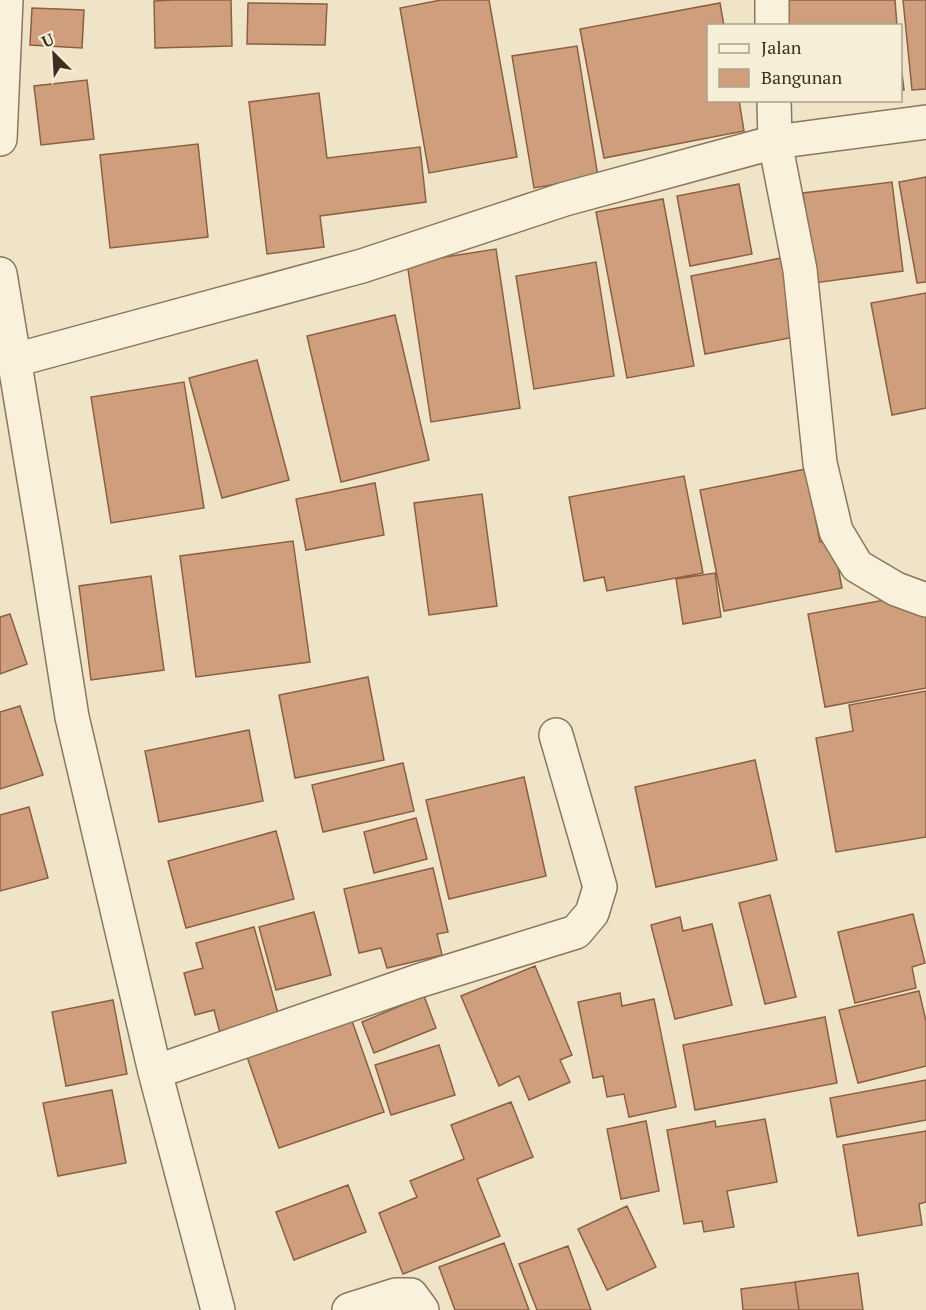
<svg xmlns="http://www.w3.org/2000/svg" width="926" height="1310" viewBox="0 0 926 1310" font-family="'PT Serif',serif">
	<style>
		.building { fill: #cf9f7d; stroke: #8d5f41; stroke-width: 1.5 }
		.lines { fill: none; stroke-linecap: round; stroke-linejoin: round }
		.minor-casing { stroke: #8d765c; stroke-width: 36 }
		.minor { stroke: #faf1dc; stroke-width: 33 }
	</style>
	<rect width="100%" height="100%" fill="#f0e4c8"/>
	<path class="building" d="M 173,0 L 231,0 L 232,46 L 155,48 L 154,1 Z
		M 441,0 L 489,0 L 517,157 L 429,173 L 400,8 Z
		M 782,0 L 895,0 L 897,26 L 785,26 Z
		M 903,0 L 926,0 L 926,89 L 912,90 Z
		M 248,3 L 327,4 L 325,45 L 247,44 Z
		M 720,3 L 724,26 L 708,26 L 708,100 L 739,100 L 744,131 L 604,158 L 580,29 Z
		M 32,8 L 84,10 L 82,48 L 30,45 Z
		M 577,46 L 598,177 L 534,188 L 512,56 Z
		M 900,57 L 904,90 L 900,90 Z
		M 87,80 L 94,139 L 41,145 L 34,86 Z
		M 319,93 L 327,158 L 420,147 L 426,202 L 320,216 L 324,247 L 267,254 L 249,102 Z
		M 198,144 L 208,237 L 110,248 L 100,155 Z
		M 926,177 L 926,282 L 917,283 L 899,182 Z
		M 892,182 L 903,271 L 814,283 L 803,193 Z
		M 739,184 L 752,254 L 690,266 L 677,196 Z
		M 663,199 L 694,366 L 627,378 L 596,212 Z
		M 496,249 L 520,408 L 431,422 L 407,263 Z
		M 786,257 L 800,336 L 705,354 L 691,276 Z
		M 596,262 L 614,376 L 534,389 L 516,276 Z
		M 926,293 L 926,408 L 892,415 L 871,303 Z
		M 395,315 L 429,460 L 341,482 L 307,336 Z
		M 257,360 L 289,480 L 222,498 L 189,378 Z
		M 184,382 L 204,508 L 111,523 L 91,397 Z
		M 806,469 L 820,542 L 833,540 L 842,588 L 724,611 L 700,490 Z
		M 684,476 L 703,573 L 607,591 L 604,577 L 584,581 L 569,497 Z
		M 375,483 L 384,535 L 306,550 L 296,499 Z
		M 482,494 L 497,606 L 429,615 L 414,503 Z
		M 293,541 L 310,662 L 196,677 L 180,556 Z
		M 715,573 L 721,617 L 683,624 L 676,579 Z
		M 151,576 L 164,670 L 91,680 L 79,586 Z
		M 901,597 L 926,612 L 926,688 L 825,707 L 808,614 Z
		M 10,614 L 27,664 L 0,674 L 0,617 Z
		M 368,677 L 384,760 L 295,778 L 279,695 Z
		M 926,691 L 926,837 L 836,852 L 816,738 L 853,731 L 849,705 Z
		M 20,706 L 43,775 L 0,789 L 0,712 Z
		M 249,730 L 263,801 L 159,822 L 145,751 Z
		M 755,760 L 777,860 L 656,887 L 635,787 Z
		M 403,763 L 414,811 L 323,832 L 312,785 Z
		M 524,777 L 546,876 L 449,899 L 426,800 Z
		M 29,807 L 48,878 L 0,891 L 0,815 Z
		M 416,818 L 427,859 L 374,873 L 364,832 Z
		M 276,831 L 294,899 L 186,928 L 168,861 Z
		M 433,868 L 448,932 L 437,934 L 442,955 L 387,968 L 381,948 L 359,953 L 344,889 Z
		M 770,895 L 796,997 L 765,1004 L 739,903 Z
		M 314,912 L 331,975 L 276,990 L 259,927 Z
		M 913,914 L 925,963 L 912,967 L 916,988 L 855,1003 L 838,932 Z
		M 680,917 L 683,931 L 712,924 L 732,1005 L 675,1019 L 651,925 Z
		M 254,927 L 279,1017 L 220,1033 L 214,1010 L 195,1015 L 184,973 L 203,968 L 196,943 Z
		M 535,966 L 572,1055 L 560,1060 L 570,1082 L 529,1100 L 519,1076 L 499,1086 L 461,996 Z
		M 919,991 L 926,1021 L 926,1066 L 858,1083 L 839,1010 Z
		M 620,993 L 622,1006 L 654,999 L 676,1107 L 629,1117 L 624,1094 L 607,1097 L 603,1076 L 593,1078 L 578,1002 Z
		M 424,996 L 436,1028 L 374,1053 L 362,1022 Z
		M 113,1000 L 127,1074 L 66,1086 L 52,1012 Z
		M 825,1017 L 837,1083 L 695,1110 L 683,1045 Z
		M 351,1018 L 384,1112 L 279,1148 L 246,1054 Z
		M 439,1045 L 455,1095 L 391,1115 L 375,1065 Z
		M 926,1080 L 926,1120 L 837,1137 L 830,1098 Z
		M 112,1090 L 126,1163 L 58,1176 L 43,1103 Z
		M 511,1102 L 533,1157 L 477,1179 L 500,1236 L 403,1274 L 379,1213 L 417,1197 L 410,1181 L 464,1159 L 451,1125 Z
		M 765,1119 L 777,1182 L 727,1191 L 734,1227 L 704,1232 L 702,1221 L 684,1224 L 667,1130 L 715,1121 L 716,1127 Z
		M 646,1121 L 659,1191 L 621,1199 L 607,1129 Z
		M 926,1131 L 926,1202 L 919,1204 L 922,1225 L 858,1236 L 843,1145 Z
		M 348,1185 L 366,1232 L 294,1260 L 276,1212 Z
		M 627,1206 L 656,1267 L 607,1290 L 578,1229 Z
		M 504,1243 L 529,1310 L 455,1310 L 439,1267 Z
		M 568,1246 L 591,1310 L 537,1310 L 519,1264 Z
		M 858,1273 L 863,1310 L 799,1310 L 795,1282 Z
		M 795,1282 L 799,1310 L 743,1310 L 741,1289 Z"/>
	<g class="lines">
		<defs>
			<path id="minor" d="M 772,0 L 772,26
				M 926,122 L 775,142 L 800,270 L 820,463 L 836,531 L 857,566 L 896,589 L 926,600
				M 0,139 L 6,0
				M 0,274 L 45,545 L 72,717 L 155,1072 L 218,1310
				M 15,360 L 362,266 L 565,199 L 775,142 L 774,100
				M 155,1072 L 418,981 L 576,932 L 592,913 L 600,887 L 556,735
				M 349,1310 L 396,1295 L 411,1295 L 422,1310"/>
		</defs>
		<use href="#minor" class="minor-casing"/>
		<use href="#minor" class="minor"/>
	</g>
	<rect x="707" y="24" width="195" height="78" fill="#f7eed8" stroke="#ada18e" stroke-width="1.5"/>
	<rect x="719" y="44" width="30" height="9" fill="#faf1dc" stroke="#ada18e" stroke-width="1.5"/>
	<text x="761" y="54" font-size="18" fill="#3d2e20">Jalan</text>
	<rect x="719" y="69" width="30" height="18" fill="#cf9f7d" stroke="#ada18e" stroke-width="1.5"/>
	<text x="761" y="84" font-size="18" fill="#3d2e20">Bangunan</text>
	<g transform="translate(54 54) rotate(336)" stroke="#f7eed8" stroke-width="4.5" paint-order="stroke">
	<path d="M0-4.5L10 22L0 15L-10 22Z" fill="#3d2e20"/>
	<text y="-9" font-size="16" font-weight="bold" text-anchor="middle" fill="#3d2e20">U</text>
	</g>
</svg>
